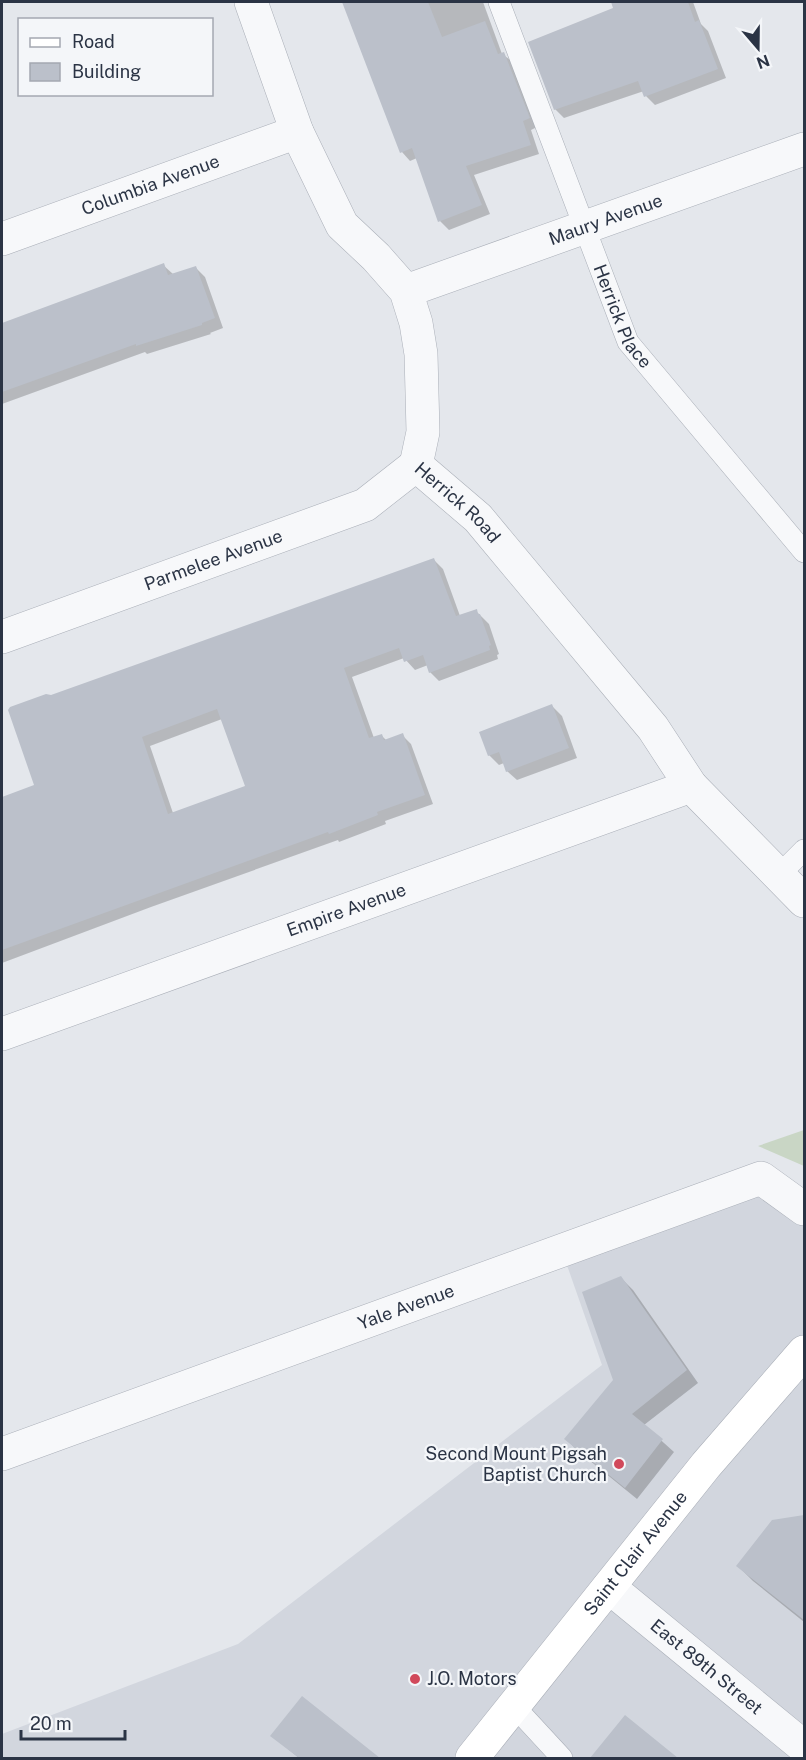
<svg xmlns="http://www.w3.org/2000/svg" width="806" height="1760" viewBox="0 0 806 1760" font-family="'Public Sans',sans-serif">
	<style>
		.built { fill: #d2d6de }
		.green { fill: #c9d6c5 }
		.shadow { fill: #0003; fill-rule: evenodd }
		.building { fill: #bbc0ca; fill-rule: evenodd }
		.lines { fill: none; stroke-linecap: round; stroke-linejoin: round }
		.lane-casing { stroke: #a9aeb7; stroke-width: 22 }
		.street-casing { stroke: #a9aeb7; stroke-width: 34 }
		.secondary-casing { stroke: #a9aeb7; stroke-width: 34 }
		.lane { stroke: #f7f8fa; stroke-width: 21 }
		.street { stroke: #f7f8fa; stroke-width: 33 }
		.secondary { stroke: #fff; stroke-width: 33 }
		.poi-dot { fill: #d1495b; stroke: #f4f6f9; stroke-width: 2 }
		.labels { text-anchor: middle; stroke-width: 4.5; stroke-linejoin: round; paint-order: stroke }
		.street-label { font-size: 18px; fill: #2b3445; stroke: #f4f6f9 }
		.poi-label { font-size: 18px; fill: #2b3445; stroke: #f4f6f9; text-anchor: end }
	</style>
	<rect width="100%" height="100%" fill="#e4e7ec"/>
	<path class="built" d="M 743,1185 L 804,1209 L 804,1758 L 2,1758 L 2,1734 L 238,1644 L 602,1365 L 562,1251 Z"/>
	<path class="green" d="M 804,1130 L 804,1166 L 758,1146 Z"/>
	<path class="shadow" d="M 345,2 L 483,2 L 502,54 L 513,62 L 537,127 L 531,130 L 539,154 L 474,175 L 490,214 L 449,230 L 440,221 L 417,158 L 410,161 L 402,152 Z
		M 612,2 L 693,2 L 701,24 L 708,31 L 726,78 L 655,105 L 646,96 L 644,91 L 564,118 L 555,109 L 615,9 Z
		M 163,265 L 173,274 L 196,268 L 205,277 L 223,328 L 210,333 L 211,334 L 147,354 L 145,352 L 2,404 L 2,324 Z
		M 434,560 L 443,569 L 460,616 L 476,611 L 489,624 L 499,654 L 497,655 L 498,659 L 439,681 L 430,672 L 428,665 L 415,670 L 404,658 L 352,677 L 374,738 L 381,735 L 387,741 L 402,735 L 411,744 L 433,804 L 385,821 L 386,824 L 339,842 L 338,840 L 151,907 L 2,963 L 2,835 L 40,822 L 36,786 L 51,697 ZM 222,719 L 247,787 L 173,813 L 150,746 Z
		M 552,706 L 562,716 L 577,758 L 517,780 L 507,771 L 504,763 L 499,765 L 489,755 Z
		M 621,1278 L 633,1290 L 698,1383 L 644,1425 L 674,1452 L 637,1499 L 578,1451 L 566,1439 L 615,1380 Z
		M 804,1516 L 804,1622 L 753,1581 L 738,1566 L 772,1521 Z
		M 625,1717 L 676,1758 L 595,1758 L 594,1757 Z
		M 272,1736 L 371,1753 L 376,1758 L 299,1758 Z"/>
	<path class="building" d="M 342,2 L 428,2 L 442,37 L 485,21 L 498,54 L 504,52 L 530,118 L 523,121 L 531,145 L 466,166 L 482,205 L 438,222 L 412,148 L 400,153 Z
		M 611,2 L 688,2 L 695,22 L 699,20 L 718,69 L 644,97 L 638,81 L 554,110 L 528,42 L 613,8 Z
		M 164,263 L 168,275 L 196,266 L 215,318 L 202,323 L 202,325 L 136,346 L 136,344 L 2,392 L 2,323 Z
		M 434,558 L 456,616 L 477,609 L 478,614 L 480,614 L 491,645 L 489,646 L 490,650 L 429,673 L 423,655 L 404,662 L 399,648 L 344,668 L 369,738 L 382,734 L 384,740 L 403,733 L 425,795 L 377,812 L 378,815 L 329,834 L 328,832 L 2,950 L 2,797 L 34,785 L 8,710 L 10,707 L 46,694 L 51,695 ZM 217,709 L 245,786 L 168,814 L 142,737 Z
		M 552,704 L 569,748 L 506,772 L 499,752 L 488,756 L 479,732 Z
		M 621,1276 L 687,1370 L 632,1414 L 663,1439 L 625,1488 L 564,1439 L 613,1380 L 582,1292 Z
		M 804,1515 L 804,1620 L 736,1566 L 772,1520 Z
		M 302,1696 L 380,1758 L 299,1758 L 270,1736 Z
		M 625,1715 L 678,1758 L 590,1758 Z"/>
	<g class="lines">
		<defs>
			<g id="lane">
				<path id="s1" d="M 499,2 L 628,342 L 804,552"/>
				<path d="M 780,874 L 804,850"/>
				<path d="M 514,1706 L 562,1758"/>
			</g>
			<g id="street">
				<path d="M 251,2 L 297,132 L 342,225 L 376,257 L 406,291 L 416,323 L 421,354 L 423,432 L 416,465"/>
				<path id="s2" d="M 2,239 L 297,132"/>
				<path id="s3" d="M 406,291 L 804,149"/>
				<path id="s4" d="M 416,465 L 478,518 L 653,728 L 691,786 L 804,901"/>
				<path id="s5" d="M 2,637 L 365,505 L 416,465"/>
				<path id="s6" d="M 2,1034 L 691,786"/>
				<path id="s7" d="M 2,1454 L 761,1178 L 804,1209"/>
				<path id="s8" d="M 609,1587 L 804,1747"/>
			</g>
			<g id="secondary">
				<path id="s9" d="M 472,1758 L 706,1465 L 804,1352"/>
			</g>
		</defs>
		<use href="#lane" class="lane-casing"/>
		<use href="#street" class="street-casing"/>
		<use href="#secondary" class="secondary-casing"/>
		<use href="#lane" class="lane"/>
		<use href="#street" class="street"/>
		<use href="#secondary" class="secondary"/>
	</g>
	<g class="poi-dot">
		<circle cx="619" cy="1464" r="6"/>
		<circle cx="415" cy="1679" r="6"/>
	</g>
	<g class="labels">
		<g class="street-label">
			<text dy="6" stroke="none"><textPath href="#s2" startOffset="158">Columbia Avenue</textPath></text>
			<text dy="6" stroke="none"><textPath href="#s3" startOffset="212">Maury Avenue</textPath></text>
			<text dy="6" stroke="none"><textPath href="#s1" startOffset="338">Herrick Place</textPath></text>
			<text dy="6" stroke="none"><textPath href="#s4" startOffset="56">Herrick Road</textPath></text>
			<text dy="6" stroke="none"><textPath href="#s5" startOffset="225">Parmelee Avenue</textPath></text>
			<text dy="6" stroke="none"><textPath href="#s6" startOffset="366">Empire Avenue</textPath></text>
			<text dy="6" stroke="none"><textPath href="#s7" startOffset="430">Yale Avenue</textPath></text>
			<text dy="6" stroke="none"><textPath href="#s9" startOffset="262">Saint Clair Avenue</textPath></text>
			<text dy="6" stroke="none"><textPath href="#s8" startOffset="126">East 89th Street</textPath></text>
		</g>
		<g class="poi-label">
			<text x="607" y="1460">Second Mount Pigsah<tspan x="607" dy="21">Baptist Church</tspan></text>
			<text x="427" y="1685" text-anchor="start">J.O. Motors</text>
		</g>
	</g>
	<rect width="806" height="1760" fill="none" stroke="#2b3445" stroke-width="6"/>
	<rect x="18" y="18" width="195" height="78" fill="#f4f6f9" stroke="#a4a8b1" stroke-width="1.5"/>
	<rect x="30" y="38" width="30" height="9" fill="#ffffff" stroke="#a4a8b1" stroke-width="1.5"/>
	<text x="72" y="48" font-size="18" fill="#2b3445">Road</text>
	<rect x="30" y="63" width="30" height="18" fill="#bbc0ca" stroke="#a4a8b1" stroke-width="1.5"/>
	<text x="72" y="78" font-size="18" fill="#2b3445">Building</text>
	<g transform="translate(758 48) rotate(160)" stroke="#f4f6f9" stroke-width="4.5" paint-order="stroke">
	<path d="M0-4.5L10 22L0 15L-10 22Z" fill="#2b3445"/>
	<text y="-9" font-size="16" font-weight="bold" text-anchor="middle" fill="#2b3445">N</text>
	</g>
	<path d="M21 1730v9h104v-9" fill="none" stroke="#2b3445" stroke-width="3"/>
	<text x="30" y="1730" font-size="18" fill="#2b3445" stroke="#f4f6f9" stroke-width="4.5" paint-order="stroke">20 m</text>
</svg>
